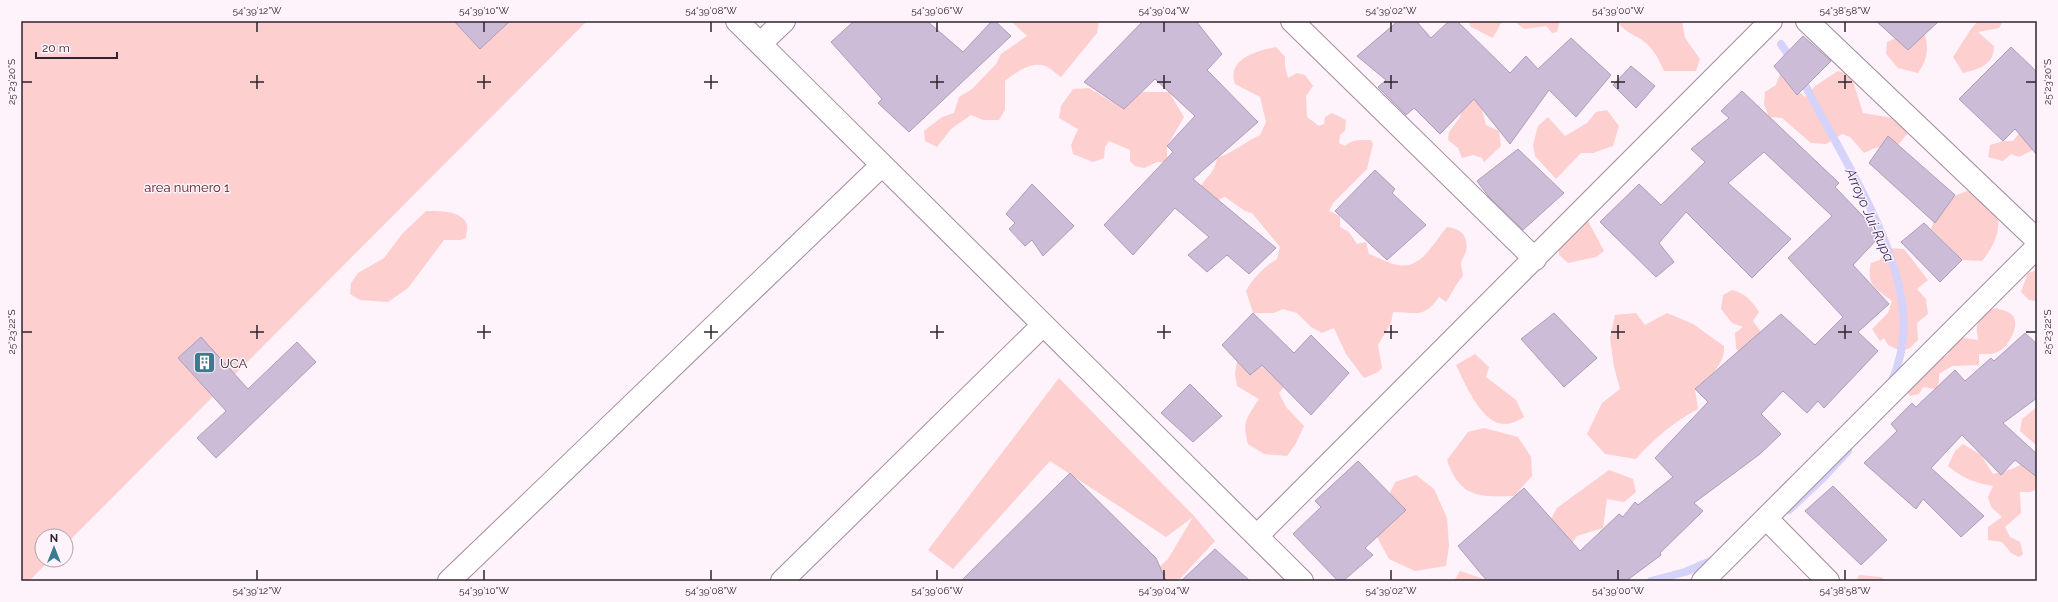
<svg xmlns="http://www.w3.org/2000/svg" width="2058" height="602" viewBox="0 0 2058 602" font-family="Raleway,sans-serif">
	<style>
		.green { fill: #fdcfcf }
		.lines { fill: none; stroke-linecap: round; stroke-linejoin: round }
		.stream { stroke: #d6d3fb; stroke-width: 8 }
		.building { fill: #ccbcd7; stroke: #ad9db8 }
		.street-casing { stroke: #a38a9e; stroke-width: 24 }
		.street { stroke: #fff; stroke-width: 22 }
		.ticks { fill: none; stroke: #2e242c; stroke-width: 1.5 }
		.labels { text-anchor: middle; stroke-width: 3; stroke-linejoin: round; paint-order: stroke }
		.park-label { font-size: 13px; fill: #541b21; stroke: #fef2fb }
		.poi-label { font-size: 13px; fill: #2e242c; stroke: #fef2fb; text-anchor: start }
		.water-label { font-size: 14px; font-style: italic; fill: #3b3264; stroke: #fef2fb }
		.neatline { fill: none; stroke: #2e242c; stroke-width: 1.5 }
		.ticks-label { font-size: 10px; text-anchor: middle; fill: #2e242c }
	</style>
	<rect width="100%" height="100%" fill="#fef2fb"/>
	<path class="green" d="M 21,21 L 587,21 L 66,544 L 66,536 L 42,536 L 42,560 L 50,560 L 29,581 L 21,581 Z
		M 1011,21 L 1099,21 L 1097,33 L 1061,77 C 1056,74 1051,68 1045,66 C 1030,61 1017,72 1005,81 L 1005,110 L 999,120 L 983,120 L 971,115 L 951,129 L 937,147 L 925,141 L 924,131 L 942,117 L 954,113 L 959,97 L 972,89 L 996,64 L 1001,54 L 1027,36 Z
		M 1468,21 L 1502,21 L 1493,38 L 1471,27 Z
		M 1514,21 L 1560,21 L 1557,32 L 1552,33 L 1546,26 L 1524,29 Z
		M 1617,21 L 1682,21 L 1685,38 L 1700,59 L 1696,71 L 1664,71 C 1659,60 1653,47 1642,40 C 1633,34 1623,31 1617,21 Z
		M 1978,21 L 2003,21 L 1999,28 L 1978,32 L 1994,46 C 1994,65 1979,69 1963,73 L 1953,57 L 1971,29 Z
		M 1907,33 L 1925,35 C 1929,50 1927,60 1918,73 L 1898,68 L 1886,54 L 1887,42 Z
		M 1276,47 L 1285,57 L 1285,66 L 1288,78 L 1297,73 L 1305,75 L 1313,86 L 1306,96 L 1307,117 L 1319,126 L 1324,124 L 1325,117 L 1332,113 L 1346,120 L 1345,131 L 1340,135 L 1339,143 L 1345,146 C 1352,139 1361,140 1371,140 L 1373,144 L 1367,169 L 1333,203 L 1329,211 L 1340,216 L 1340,227 L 1349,232 L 1357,244 L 1366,242 L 1369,254 C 1378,257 1388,264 1398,265 C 1421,270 1434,242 1447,227 C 1460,228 1469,236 1466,251 C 1465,255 1462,259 1461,263 C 1461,267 1463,272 1463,276 C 1456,284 1452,293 1446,302 L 1439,297 C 1424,319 1416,312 1393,312 L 1391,323 L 1378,345 L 1382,368 L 1378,372 L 1364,378 L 1346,354 L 1334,328 L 1322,333 L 1311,327 L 1297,313 L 1283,309 L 1274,313 L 1253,313 L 1246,291 C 1254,277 1263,268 1277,259 L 1280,247 L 1252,213 L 1245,211 L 1225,197 L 1213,202 L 1190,217 L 1180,212 L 1186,204 L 1198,195 C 1202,176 1214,178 1217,158 C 1233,153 1245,142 1260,135 L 1266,122 L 1260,97 L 1235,84 C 1226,59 1257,51 1276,47 Z
		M 1838,71 L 1851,75 L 1863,113 L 1893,118 L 1908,133 L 1898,145 L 1875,148 L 1864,153 L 1850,137 L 1842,134 L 1826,144 L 1811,143 L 1782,118 L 1769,117 L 1764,104 L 1765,92 L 1776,85 L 1780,74 L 1805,97 L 1815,86 Z
		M 1089,88 L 1124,109 L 1142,92 L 1169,92 L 1184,117 L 1167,146 L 1167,162 L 1157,162 L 1144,168 L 1135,166 L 1130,161 L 1130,150 L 1109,141 L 1105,147 L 1104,158 L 1093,162 L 1073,154 L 1071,145 L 1078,129 L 1059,118 L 1061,106 L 1073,89 Z
		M 1478,95 L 1486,125 L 1499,131 L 1501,146 L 1484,162 L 1482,158 L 1473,155 L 1462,158 L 1458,148 L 1448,140 L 1449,132 L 1460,117 L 1463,101 Z
		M 1607,110 L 1619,126 L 1613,146 L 1593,153 L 1581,153 L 1556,179 L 1535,156 L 1533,145 L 1538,126 L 1548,117 L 1565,136 L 1587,123 L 1596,112 Z
		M 2028,122 L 2037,130 L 2033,150 L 2019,157 L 2011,154 L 2003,161 L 1988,157 L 1990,145 L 2003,141 L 2013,141 Z
		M 1967,191 L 1995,202 C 2002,226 1998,241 1982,261 L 1962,260 L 1931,229 L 1942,201 Z
		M 426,211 C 437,211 463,210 467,225 C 468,228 466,234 466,238 L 461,240 L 444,240 L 408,288 L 388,302 L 360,300 L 350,294 L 351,283 L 358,273 L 384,258 L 402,234 Z
		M 1588,221 L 1604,251 L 1596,257 L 1568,263 L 1559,255 L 1559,240 L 1576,223 Z
		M 1887,248 L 1904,249 L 1928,280 L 1917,289 L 1926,299 L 1928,314 L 1917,323 L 1918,340 L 1910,348 L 1901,351 L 1888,345 L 1884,338 L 1880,341 L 1872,329 L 1888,313 L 1892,301 C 1876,289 1866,285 1871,263 L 1880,260 Z
		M 2037,270 L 2037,301 L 2029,300 L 2021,292 L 2028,273 Z
		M 1732,290 C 1746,294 1751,300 1759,312 L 1753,321 L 1761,332 L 1744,361 L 1736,348 L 1735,333 L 1743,327 L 1732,323 L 1721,309 L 1723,295 Z
		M 1996,308 C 2001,310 2010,311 2013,316 C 2020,326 2009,344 2001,350 C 1994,355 1987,354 1979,354 L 1979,365 L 1952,366 L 1939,374 L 1939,381 L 1936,389 L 1923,387 L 1919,394 L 1910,396 L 1904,389 L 1940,359 L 1949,354 L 1948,348 L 1959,337 L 1978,340 C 1978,336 1976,331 1977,327 C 1978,318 1988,310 1996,308 Z
		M 1636,313 L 1645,325 L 1667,313 L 1693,324 L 1724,346 C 1725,366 1709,376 1695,389 L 1698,409 C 1674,422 1654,438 1636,459 L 1605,454 L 1587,434 L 1602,403 L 1620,389 L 1614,367 L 1610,338 L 1615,315 Z
		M 1251,349 L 1284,387 L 1279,393 L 1286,407 L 1304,426 L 1296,443 L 1287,456 L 1264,454 L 1248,444 C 1242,421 1246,419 1259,399 L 1237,386 L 1235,374 L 1237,361 Z
		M 1475,354 L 1489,367 L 1486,377 L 1516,400 L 1524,417 C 1519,420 1512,424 1506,424 C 1482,426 1465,383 1456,365 Z
		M 1059,378 L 1194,516 L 1215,541 L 1178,581 L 1144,581 L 1168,559 L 1193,517 L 1166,537 L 1050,461 L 953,569 L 928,550 Z
		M 2037,407 L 2037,489 L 2030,492 L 2020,492 L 2021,513 L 2005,527 L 2010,537 L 2020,542 L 2023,554 L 2019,557 L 2011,553 L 2002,542 L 1988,540 L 1988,527 L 2002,517 L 1991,507 L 1988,497 L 1993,486 C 1973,482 1964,479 1948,466 L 1955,451 L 1963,444 L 1981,455 L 1993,474 L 2012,469 L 2034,458 L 2037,446 L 2020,431 L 2022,419 Z
		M 1484,428 L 1518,437 L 1531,457 L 1532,476 L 1514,496 C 1479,497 1460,498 1447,460 L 1468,432 Z
		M 1609,470 L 1633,479 L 1636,492 L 1624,502 L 1607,499 L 1603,528 L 1577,536 L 1558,563 L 1544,531 L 1557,508 Z
		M 1416,475 L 1434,489 L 1447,518 L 1449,546 L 1446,566 L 1415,571 L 1389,559 L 1377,537 L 1376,522 L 1395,482 Z
		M 1460,571 L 1487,580 L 1487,581 L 1454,581 Z
		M 1859,575 L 1881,577 L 1887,581 L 1856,581 Z"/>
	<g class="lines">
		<path class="stream" d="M 1781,44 L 1793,62
			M 1801,77 C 1835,146 1897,236 1903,312 C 1905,336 1901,361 1891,383
			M 1789,510 L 1823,478 L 1848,451
			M 1651,581 L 1685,572 L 1713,560"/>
	</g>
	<path class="building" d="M 454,21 L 510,21 L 480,49 Z
		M 854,21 L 927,21 L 963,52 L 992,21 L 995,21 L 1011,36 L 909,132 L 878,103 L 882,99 L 831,42 Z
		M 1143,21 L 1196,21 L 1222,54 L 1207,70 L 1258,122 L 1193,179 L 1276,248 L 1249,274 L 1227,255 L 1207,272 L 1188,255 L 1209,237 L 1175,208 L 1133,255 L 1104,225 L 1173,152 L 1167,146 L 1195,116 L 1155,79 L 1124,109 L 1084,82 Z
		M 1398,21 L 1416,21 L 1431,38 L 1449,21 L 1457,21 L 1510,73 L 1526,56 L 1538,69 L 1571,38 L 1611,75 L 1576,117 L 1549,90 L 1510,144 L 1474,99 L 1440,134 L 1414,108 L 1406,115 L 1378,87 L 1386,80 L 1357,56 Z
		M 1876,21 L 1939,21 L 1908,50 Z
		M 1803,36 L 1831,61 L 1797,95 L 1774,66 Z
		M 2011,47 L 2037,72 L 2037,155 L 2015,129 L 2003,141 L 1959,99 Z
		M 1631,66 L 1655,86 L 1636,108 L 1613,85 Z
		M 1742,91 L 1839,183 L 1835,187 L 1881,235 L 1853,265 L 1889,304 L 1858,332 L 1878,351 L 1824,408 L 1818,401 L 1807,413 L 1783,391 L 1761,414 L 1781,434 L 1760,454 L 1694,503 L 1703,511 L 1660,553 L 1661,555 L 1626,581 L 1487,581 L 1458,546 L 1524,488 L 1580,551 L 1619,514 L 1623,517 L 1635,502 L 1638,505 L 1673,477 L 1655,458 L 1708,402 L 1695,389 L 1781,314 L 1815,345 L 1843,317 L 1788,258 L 1832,216 L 1764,152 L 1728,183 L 1791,239 L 1752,278 L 1686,212 L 1659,243 L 1674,262 L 1656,277 L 1600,222 L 1639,184 L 1661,205 L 1705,162 L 1691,149 L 1729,118 L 1721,111 Z
		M 1888,136 L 1955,195 L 1935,223 L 1869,163 Z
		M 1518,149 L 1564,193 L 1523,230 L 1489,197 L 1477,181 Z
		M 1375,170 L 1395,189 L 1392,193 L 1426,225 L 1387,260 L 1335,211 Z
		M 1032,184 L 1074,226 L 1043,256 L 1032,240 L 1025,246 L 1009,229 L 1015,223 L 1006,214 Z
		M 1924,223 L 1962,260 L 1940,282 L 1901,242 Z
		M 1253,313 L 1294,353 L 1311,335 L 1349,373 L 1311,415 L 1262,365 L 1250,375 L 1222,345 Z
		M 1554,313 L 1597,358 L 1564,387 L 1521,339 Z
		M 2025,333 L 2037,344 L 2037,398 L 2003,423 L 2037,454 L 2037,477 L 2015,460 L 2001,475 L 1962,435 L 1931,468 L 1984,516 L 1961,537 L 1923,499 L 1916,509 L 1864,463 L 1897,431 L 1891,424 L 1912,403 L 1916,407 L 1955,370 L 1965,381 L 1991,358 L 1994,361 Z
		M 201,337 L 248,389 L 297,342 L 316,362 L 216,458 L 197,438 L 226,411 L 178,358 Z
		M 1190,384 L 1222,416 L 1193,442 L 1161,413 Z
		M 1358,461 L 1406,510 L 1365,548 L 1373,555 L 1343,581 L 1338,581 L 1293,534 L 1321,507 L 1315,501 Z
		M 1070,473 L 1156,558 L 1166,581 L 961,581 Z
		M 1833,486 L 1887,540 L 1861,565 L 1805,511 Z
		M 1215,549 L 1250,581 L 1181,581 Z"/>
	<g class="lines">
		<defs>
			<path id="street" d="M 737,21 L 1302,581
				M 1292,21 L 1535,259
				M 1807,21 L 2037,240
				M 760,44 L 784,21
				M 1766,518 L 1828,581
				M 1257,536 L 1771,21
				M 449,581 L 882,165
				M 782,581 L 1043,325
				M 1703,581 L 2037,247"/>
		</defs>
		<use href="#street" class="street-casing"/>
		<use href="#street" class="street"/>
	</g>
	<path class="ticks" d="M 257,22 L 257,32M 484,22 L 484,32M 711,22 L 711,32M 937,22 L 937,32M 1164,22 L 1164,32M 1391,22 L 1391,32M 1618,22 L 1618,32M 1845,22 L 1845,32M 257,75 L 257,89M 484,75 L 484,89M 711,75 L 711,89M 937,75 L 937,89M 1164,75 L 1164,89M 1391,75 L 1391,89M 1618,75 L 1618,89M 1845,75 L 1845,89M 22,82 L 32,82M 250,82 L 264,82M 477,82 L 491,82M 704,82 L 718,82M 930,82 L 944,82M 1157,82 L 1171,82M 1384,82 L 1398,82M 1611,82 L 1625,82M 1838,82 L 1852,82M 2026,82 L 2036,82M 257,325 L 257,339M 484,325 L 484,339M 711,325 L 711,339M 937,325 L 937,339M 1164,325 L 1164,339M 1391,325 L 1391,339M 1618,325 L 1618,339M 1845,325 L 1845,339M 22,332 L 32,332M 250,332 L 264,332M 477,332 L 491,332M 704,332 L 718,332M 930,332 L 944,332M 1157,332 L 1171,332M 1384,332 L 1398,332M 1611,332 L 1625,332M 1838,332 L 1852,332M 2026,332 L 2036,332M 257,570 L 257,580M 484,570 L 484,580M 711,570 L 711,580M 937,570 L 937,580M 1164,570 L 1164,580M 1391,570 L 1391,580M 1618,570 L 1618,580M 1845,570 L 1845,580"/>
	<defs>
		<symbol id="building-square" viewBox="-11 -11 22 22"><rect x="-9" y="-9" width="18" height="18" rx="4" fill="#3c7a90" stroke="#fef2fb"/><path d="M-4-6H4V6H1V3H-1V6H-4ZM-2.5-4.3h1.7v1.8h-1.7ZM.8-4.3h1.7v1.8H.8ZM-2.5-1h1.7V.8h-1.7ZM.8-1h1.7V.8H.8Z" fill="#fff"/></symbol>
	</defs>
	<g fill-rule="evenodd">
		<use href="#building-square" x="192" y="350" width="25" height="25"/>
	</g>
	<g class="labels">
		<g class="park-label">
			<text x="187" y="192">area numero 1</text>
		</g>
		<g class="poi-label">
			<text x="220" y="368">UCA</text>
		</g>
		<g class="water-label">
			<text transform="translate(1870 215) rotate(66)" y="5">Arroyo Jui-Rupa</text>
		</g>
	</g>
	<rect width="2058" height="602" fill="none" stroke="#fef2fb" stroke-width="44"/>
	<g transform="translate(54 548)"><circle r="19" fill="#fef2fb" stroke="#aba0a8"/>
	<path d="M0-3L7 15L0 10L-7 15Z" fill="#3c7a90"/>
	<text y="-6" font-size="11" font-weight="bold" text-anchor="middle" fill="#2e242c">N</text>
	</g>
	<path d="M36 52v6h81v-6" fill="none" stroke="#2e242c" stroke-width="2"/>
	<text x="42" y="52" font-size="12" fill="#2e242c" stroke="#fef2fb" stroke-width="3" paint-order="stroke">20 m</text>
	<rect x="22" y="22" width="2014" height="558" class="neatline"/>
	<g class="ticks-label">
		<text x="257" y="14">54°39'12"W</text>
		<text x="484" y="14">54°39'10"W</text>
		<text x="711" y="14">54°39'08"W</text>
		<text x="937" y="14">54°39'06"W</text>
		<text x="1164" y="14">54°39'04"W</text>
		<text x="1391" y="14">54°39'02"W</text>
		<text x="1618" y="14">54°39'00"W</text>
		<text x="1845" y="14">54°38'58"W</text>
		<text transform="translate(11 82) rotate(-90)" y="4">25°23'20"S</text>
		<text transform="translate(2047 82) rotate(-90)" y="4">25°23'20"S</text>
		<text transform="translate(11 332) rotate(-90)" y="4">25°23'22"S</text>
		<text transform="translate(2047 332) rotate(-90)" y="4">25°23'22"S</text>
		<text x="257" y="594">54°39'12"W</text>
		<text x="484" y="594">54°39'10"W</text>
		<text x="711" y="594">54°39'08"W</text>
		<text x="937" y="594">54°39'06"W</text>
		<text x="1164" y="594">54°39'04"W</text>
		<text x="1391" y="594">54°39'02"W</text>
		<text x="1618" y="594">54°39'00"W</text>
		<text x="1845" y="594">54°38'58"W</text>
	</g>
</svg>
